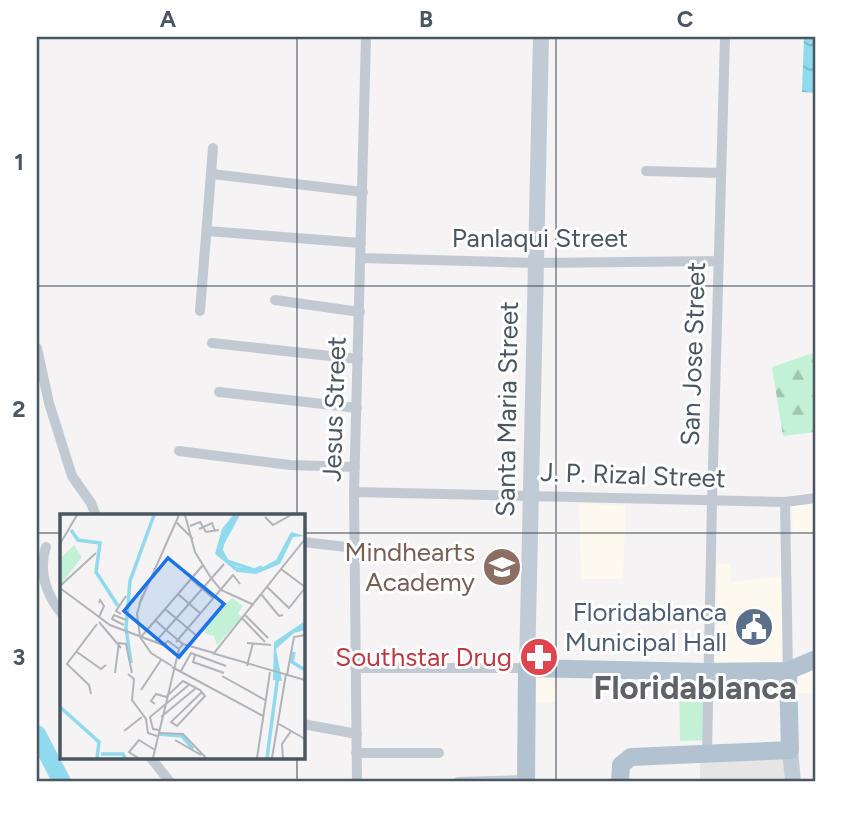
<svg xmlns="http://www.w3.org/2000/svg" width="853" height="819" viewBox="0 0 853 819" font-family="Figtree,sans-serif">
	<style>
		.commercial { fill: #fdf9ef }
		.education { fill: #e6e4e5 }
		.forest { fill: url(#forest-firs) }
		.green { fill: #c3f1d5 }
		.water { fill: url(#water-ripples) }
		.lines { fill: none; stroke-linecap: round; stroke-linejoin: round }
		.river { stroke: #90daee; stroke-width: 18 }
		.street { stroke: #c1cad2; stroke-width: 10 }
		.secondary { stroke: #c1cbd6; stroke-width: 16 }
		.primary { stroke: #b3c2d1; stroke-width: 18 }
		.grid { fill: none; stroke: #4a5661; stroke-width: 2; stroke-opacity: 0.55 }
		.labels { text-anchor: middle; stroke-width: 6; stroke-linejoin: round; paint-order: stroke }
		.street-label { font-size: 26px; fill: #4a5661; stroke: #fff }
		.education-label { font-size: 26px; fill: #785e54; stroke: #fff; text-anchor: end }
		.service-label { font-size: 26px; fill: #4e5e75; stroke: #fff; text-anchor: end }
		.health-label { font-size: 26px; fill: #be3a42; stroke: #fff; text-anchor: end }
		.district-label { font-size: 33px; font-weight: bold; fill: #5f6368; stroke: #fff }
		.inset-river { fill: none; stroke: #90daee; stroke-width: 3.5 }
		.inset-road { fill: none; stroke: #b1b4b9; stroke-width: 2 }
		.view { fill: #1a73e8; fill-opacity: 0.15; stroke: #1a73e8; stroke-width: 3.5 }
		.inset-edge { fill: none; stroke: #4a5661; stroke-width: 3.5 }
		.neatline { fill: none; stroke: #4a5661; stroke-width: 2.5 }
		.grid-label { font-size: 23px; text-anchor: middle; font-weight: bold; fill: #4a5661 }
	</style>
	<defs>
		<pattern id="forest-firs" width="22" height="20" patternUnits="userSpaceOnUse" patternTransform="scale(1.75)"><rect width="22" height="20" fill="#c3f1d5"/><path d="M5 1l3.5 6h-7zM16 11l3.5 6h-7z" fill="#a0c6b0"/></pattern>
		<pattern id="water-ripples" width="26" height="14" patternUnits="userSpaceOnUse" patternTransform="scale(1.75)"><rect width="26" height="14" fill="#90daee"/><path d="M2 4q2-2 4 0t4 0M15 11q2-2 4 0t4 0" fill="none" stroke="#78b4c4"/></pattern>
	</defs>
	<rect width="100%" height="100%" fill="#f5f3f3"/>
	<path class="commercial" d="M 816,493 L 816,531 L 793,535 L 791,495 Z
		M 579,504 L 626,505 L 623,579 L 581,579 Z
		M 717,563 L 730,564 L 731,582 L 784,576 L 781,662 L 715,662 Z
		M 816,666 L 816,693 L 795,693 L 797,674 Z
		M 554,673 L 555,702 L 534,703 L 534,674 Z"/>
	<path class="education" d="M 783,758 L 785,782 L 700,782 L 700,762 Z"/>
	<path class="forest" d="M 816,352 L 816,432 L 783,436 L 772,367 Z"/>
	<path class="green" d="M 679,680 L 708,680 L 709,740 L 680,741 Z"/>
	<path class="water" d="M 804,37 L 816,37 L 816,93 L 802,92 Z"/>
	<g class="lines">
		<path class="river" d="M 37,734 L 62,782"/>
		<path class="street" d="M 646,171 L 721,173
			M 212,174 L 363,192
			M 207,231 L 361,243
			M 361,258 L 537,263 L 718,261
			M 275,300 L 360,312
			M 200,311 L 213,148
			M 212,343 L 358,359
			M 37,348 L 49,403 L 72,476 L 91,503 L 96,516
			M 219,392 L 357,408
			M 179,451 L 290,465 L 355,467
			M 354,492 L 785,502 L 816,498
			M 785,502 L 788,671
			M 303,542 L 355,548
			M 46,547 C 38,570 46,594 61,613
			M 355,668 L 527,668
			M 303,724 L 357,734
			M 356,753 L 439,753
			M 707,754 L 712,501 L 725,37
			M 151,758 L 170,782
			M 357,782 L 354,492 L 366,37
			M 458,782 L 526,780"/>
		<path class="secondary" d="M 527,668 L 541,37
			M 790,750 L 793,782"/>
		<path class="primary" d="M 526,782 L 527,668 L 707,672 L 788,671 L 816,659
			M 620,782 L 621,765 L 631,757 L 790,750 L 788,671"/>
	</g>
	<path class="grid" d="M 297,37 L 297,516M 556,37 L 556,782M 37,286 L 816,286M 37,533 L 61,533M 303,533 L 816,533M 297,758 L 297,782"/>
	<defs>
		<symbol id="school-disc" viewBox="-11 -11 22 22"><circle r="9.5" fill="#8d6e63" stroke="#fff"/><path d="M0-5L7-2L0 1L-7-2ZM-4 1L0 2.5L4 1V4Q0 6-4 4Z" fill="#fff"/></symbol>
		<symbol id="civic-disc" viewBox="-11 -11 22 22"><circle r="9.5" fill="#5c6f8a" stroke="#fff"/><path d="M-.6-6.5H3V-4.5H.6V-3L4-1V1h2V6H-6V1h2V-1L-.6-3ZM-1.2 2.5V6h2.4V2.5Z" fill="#fff"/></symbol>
		<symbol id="pharmacy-disc" viewBox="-11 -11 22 22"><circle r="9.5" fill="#e0444e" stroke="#fff"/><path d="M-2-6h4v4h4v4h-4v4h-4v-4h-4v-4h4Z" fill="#fff"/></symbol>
	</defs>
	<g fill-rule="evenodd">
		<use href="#school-disc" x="480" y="545" width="44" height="44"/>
		<use href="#civic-disc" x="732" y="605" width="44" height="44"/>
		<use href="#pharmacy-disc" x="517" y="635" width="44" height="44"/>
	</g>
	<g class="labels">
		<g class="street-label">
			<text x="540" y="247">Panlaqui Street</text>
			<text transform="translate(693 354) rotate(-88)" y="9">San Jose Street</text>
			<text transform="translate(334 409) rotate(-88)" y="9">Jesus Street</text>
			<text transform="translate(507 409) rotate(-89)" y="9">Santa Maria Street</text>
			<text transform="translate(633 475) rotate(2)" y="9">J. P. Rizal Street</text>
		</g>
		<g class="education-label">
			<text x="475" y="561">Mindhearts<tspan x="475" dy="30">Academy</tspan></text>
		</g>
		<g class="service-label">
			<text x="727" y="621">Floridablanca<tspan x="727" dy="30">Municipal Hall</tspan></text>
		</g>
		<g class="health-label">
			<text x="512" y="666">Southstar Drug</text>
		</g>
		<g class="district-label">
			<text x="695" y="699">Floridablanca</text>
		</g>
	</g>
	<g transform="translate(60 514)">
		<rect width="245" height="245" fill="#f5f3f3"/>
		<path d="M 172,84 L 183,92 L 178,99 L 182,103 L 157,131 L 154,122 L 144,119 L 145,112 Z" fill="#c3f1d5"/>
		<path d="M 14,31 L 22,43 L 0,71 L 0,45 Z" fill="#c3f1d5"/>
		<path d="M 173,1 L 180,1 L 161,36 L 163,44 L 177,53 L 197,56 L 216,46 L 231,18 L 245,22 L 233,23 L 220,50 L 196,60 L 177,58 L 155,40 L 162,15 ZM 245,107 L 245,116 L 234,119 L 216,135 L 222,167 L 213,166 L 214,128 Z" fill="#90daee"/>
		<path class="inset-river" d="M 11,16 L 18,26 L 40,29 L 36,58 L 58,92M 165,19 L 161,36 L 167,47 L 194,56 L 202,53M 234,138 L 232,148 L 245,156M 71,149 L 66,114 L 70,67 L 94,1M 0,193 L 39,228 L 37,244M 98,220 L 122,222 L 133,235M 41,240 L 63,240 L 65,244M 207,244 L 218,161"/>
		<path class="inset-road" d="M 125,1 L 135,38 L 151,64 L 161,76 L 194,91M 205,3 L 213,11 L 231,1M 116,8 L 133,25M 130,12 L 140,8 L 146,18 L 159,16M 139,15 L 152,9 L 155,17M 0,30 L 17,1M 221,55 L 245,73M 131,65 L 154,85M 0,72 L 36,39M 207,73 L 229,94 L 245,74M 0,74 L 50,111 L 103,131 L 108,127 L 119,135 L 123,130M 118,80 L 141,100M 201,80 L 219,102 L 223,101M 79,91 L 119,1M 105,95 L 137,122M 61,100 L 56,97 L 66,82M 185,101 L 208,124M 39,103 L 44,92 L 40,86 L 39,89M 182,104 L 205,128M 95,106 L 106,116 L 164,50M 39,108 L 61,134M 64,111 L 52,105 L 54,101 L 66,106M 80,122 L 77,100 L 82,82M 80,123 L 91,139 L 112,152M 81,123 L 143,51M 95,128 L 106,116 L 123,130 L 154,139 L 245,25M 116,128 L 173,61 L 180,70M 59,129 L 66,130 L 72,159M 187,129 L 211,131M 17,138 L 41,155 L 46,151M 152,139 L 245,166M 135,141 L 133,148 L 164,159M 187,152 L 193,129M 112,153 L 203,202M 121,157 L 131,139 L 166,152M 55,159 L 59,128M 68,160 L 74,165 L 72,186 L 86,205 L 88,219 L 97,222M 227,161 L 234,123 L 245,121M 162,162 L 205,186M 81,176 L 101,146M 31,180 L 29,171 L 7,150 L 37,110M 95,190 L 91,187 L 96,180 L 106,183 L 123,167 L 140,176 L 145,182 L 117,212 L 111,208 L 142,178M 101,203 L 136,174M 219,210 L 245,225M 99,216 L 93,215 L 90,203 L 130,170M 64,217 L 82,203M 98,219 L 123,220 L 146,244M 115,226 L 141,241M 78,244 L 69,238 L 79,226 L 95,236M 93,244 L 119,135M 197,244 L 210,158M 212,244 L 226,160M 223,244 L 222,230 L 231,217"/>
		<path class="view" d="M 108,44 L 164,90 L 119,143 L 64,97 Z"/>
		<rect width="245" height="245" class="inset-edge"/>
	</g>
	<rect width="853" height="819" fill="none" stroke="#ffffff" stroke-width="77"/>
	<rect x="38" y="38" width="776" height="742" class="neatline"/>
	<g class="grid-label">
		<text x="168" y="27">A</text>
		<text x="426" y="27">B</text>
		<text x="685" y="27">C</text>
		<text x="19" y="170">1</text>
		<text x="19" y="417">2</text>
		<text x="19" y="665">3</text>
	</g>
</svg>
